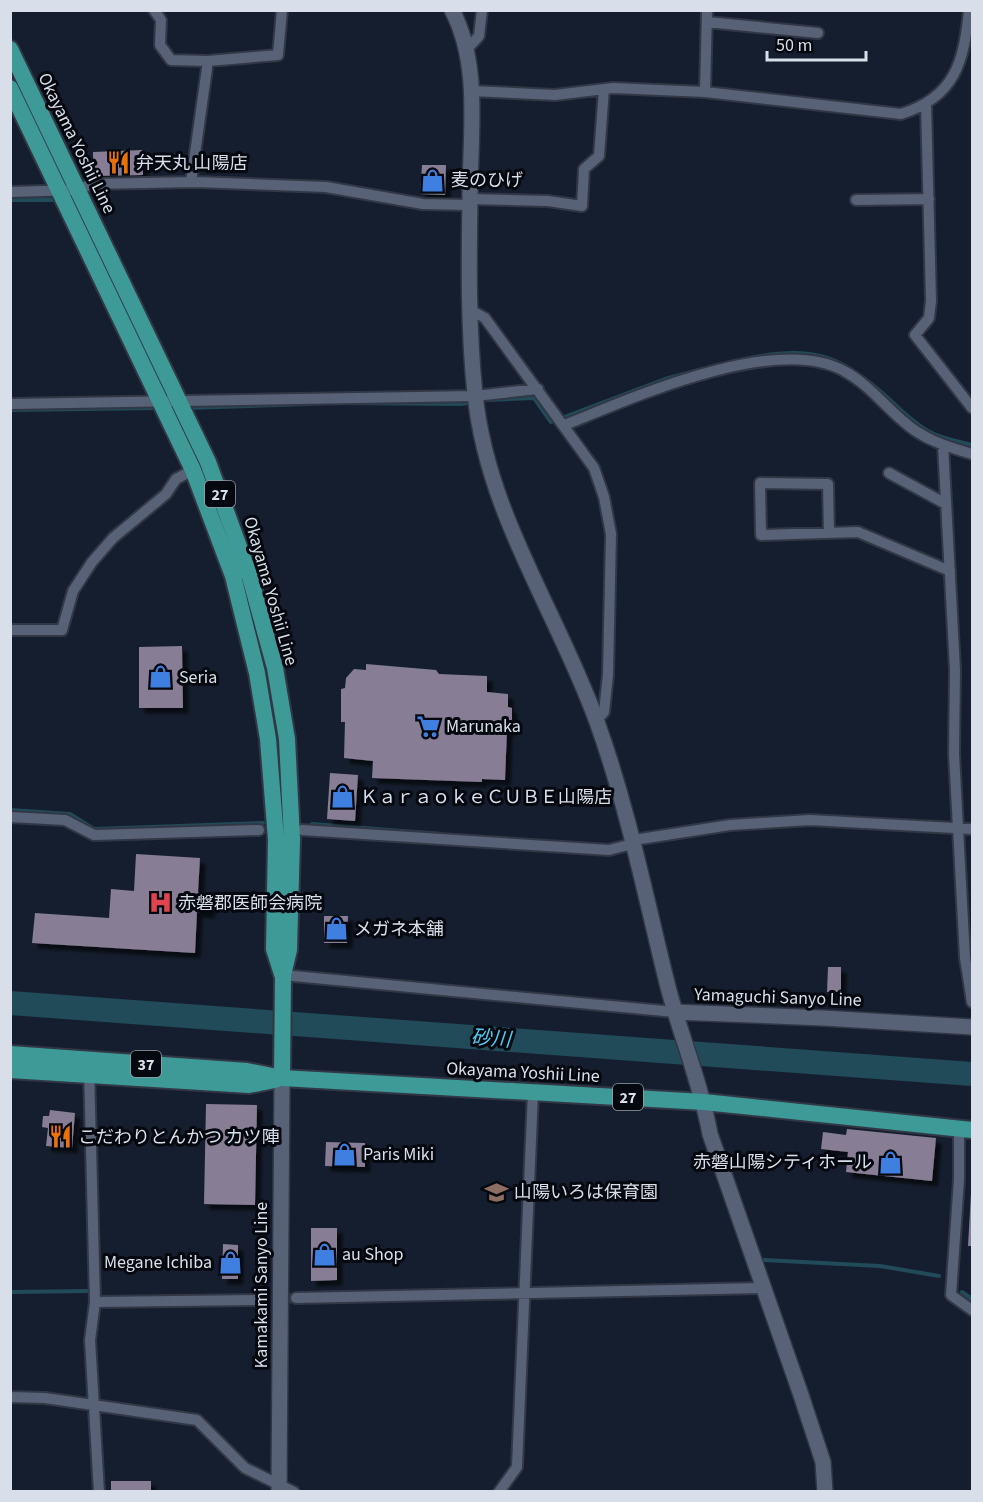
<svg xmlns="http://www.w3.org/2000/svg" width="983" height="1502" viewBox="0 0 983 1502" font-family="'Source Sans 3','Noto Sans JP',sans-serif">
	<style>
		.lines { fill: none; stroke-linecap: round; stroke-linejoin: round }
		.stream { stroke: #214b58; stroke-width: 4 }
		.river { stroke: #214b58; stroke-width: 24 }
		.building { fill: #877d94; filter: url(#shadow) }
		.street-tunnel { stroke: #323b4a; stroke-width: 10; stroke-dasharray: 10 5; stroke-linecap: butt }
		.street-casing { stroke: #313745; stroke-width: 14 }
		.secondary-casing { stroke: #313745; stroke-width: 18 }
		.primary-casing { stroke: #313745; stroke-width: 20 }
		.street { stroke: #576277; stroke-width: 10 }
		.secondary { stroke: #576277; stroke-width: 15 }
		.primary { stroke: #3d9a96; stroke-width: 16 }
		.labels { text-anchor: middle; stroke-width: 6; stroke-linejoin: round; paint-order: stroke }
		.shield { fill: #05080f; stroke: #999ea8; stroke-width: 1.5 }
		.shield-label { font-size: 16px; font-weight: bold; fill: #d8dfea }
		.street-label { font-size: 18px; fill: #d8dfea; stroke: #05080f }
		.poi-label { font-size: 18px; fill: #d8dfea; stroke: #05080f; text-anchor: start }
		.water-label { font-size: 20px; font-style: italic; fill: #4ad1f8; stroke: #05080f }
	</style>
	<defs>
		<filter id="shadow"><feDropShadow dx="5.5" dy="5.5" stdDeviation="1.5" flood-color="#0009"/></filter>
	</defs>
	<rect width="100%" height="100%" fill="#151e2e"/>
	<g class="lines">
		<path class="stream" d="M 10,200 L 57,200
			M 741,360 C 775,352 815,347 847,367
			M 863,378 C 887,393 903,417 928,431 C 941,439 958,441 972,445
			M 487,400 L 534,398 L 551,422 L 665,379 L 699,370
			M 343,403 L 461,404 L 473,402
			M 187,408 L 309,404
			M 10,410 L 159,408
			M 10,810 L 70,814 L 94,829 L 263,823
			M 312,824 L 441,834
			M 764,1260 L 880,1266 L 939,1276
			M 10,1292 L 88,1291
			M 962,1292 L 972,1299"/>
		<path class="river" d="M 10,1003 L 972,1074"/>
	</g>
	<path class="building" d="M 142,150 L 143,175 L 93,176 L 93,152 Z
		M 422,165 L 446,165 L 445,195 L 420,194 Z
		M 182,646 L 183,708 L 139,708 L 139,647 Z
		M 366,664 L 436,670 L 439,674 L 487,676 L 487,692 L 508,694 L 508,707 L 512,708 L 512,730 L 507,730 L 505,780 L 482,779 L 482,782 L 372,778 L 373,761 L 344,758 L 345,722 L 341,722 L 341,689 L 345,688 L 346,678 L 354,669 L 366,670 Z
		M 330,773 L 358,775 L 355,821 L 327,819 Z
		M 136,854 L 200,858 L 198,892 L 211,893 L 209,913 L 197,912 L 195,953 L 32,943 L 35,913 L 109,918 L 111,889 L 134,891 Z
		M 324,916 L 348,916 L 347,943 L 324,943 Z
		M 828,967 L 841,967 L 841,992 L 827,992 Z
		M 206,1104 L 257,1105 L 255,1205 L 204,1204 Z
		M 50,1110 L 75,1113 L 72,1148 L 46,1146 L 48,1128 L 42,1127 L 43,1116 L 49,1116 Z
		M 847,1129 L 936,1138 L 932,1181 L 846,1172 L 848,1152 L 821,1149 L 823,1132 L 846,1135 Z
		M 326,1142 L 365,1143 L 365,1167 L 325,1166 Z
		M 971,1193 L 972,1194 L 972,1246 L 968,1246 Z
		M 311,1228 L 337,1228 L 337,1280 L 311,1281 Z
		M 223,1244 L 238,1245 L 238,1279 L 222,1279 Z
		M 111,1481 L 151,1481 L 151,1492 L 111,1492 Z"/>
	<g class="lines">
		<path class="street-tunnel" d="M 257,1300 L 296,1298"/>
		<defs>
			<path id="street" d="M 154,10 L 161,20 L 160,45 L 171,60 L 208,61 L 191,182
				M 707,22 L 818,33
				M 466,50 L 479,36 L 482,10
				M 208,61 L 278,55 L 282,10
				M 471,91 L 555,95 L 613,88 L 705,92 L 901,114 C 955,97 964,62 969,10
				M 705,92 L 707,10
				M 926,103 L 931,301 L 929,318 L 915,335 L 972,408
				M 10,192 L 78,190 L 91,184 L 196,182 L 326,187 L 423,204 L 470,205
				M 470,199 L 548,201 L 582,206 L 584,169 L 599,156 L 604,89
				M 856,200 L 929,199
				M 469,309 L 485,318 L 594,468 L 604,497 L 611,534 L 608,675 L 604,712 L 596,721
				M 10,404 L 475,396 L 538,389
				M 565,425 C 632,398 776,333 844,371 C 867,383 884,405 903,421 C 922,439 948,447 972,454
				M 943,445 L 955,670 L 954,754 L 965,958 L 972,1002
				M 889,473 L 946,504
				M 829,533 L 828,484 L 760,483 L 761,535 L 858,532 L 950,571
				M 10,630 L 62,630 L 73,591 L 92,562 L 113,538 L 166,494 L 176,479 L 193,470
				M 10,817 L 65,820 L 94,835 L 259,830
				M 302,830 L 609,850 L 632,844 L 640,839 L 730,825 L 810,820 L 972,829
				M 283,975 L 675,1012
				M 89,1069 L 95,1302 L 90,1340 L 99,1492
				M 959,1128 L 959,1179 L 951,1295 L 972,1310
				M 296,1298 L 762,1288
				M 95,1302 L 257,1300
				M 10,1397 L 45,1398 L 197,1420 L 245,1468 L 294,1492
				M 499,1492 L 517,1467 L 533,1092"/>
			<path id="secondary" d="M 452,10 C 481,65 470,135 470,195 C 469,262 468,328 475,394 C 487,514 557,611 597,722 C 628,808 646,899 668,987 C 681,1037 701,1084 710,1134 L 801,1395 L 823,1462 L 825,1492
				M 675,1012 L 823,1018 L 972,1027
				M 279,1492 L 282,1078"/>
			<path id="primary" d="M 10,49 L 208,462 L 250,577 L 275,668 L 287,739 L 292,839 L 289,950 L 283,975 L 282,1078
				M 10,88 L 193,470 L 233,576 L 257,673 L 268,739 L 276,839 L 274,949 L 282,974
				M 10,1054 L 247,1071 L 282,1078 L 704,1102 L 972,1130
				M 10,1070 L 249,1085 L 275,1080"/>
		</defs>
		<use href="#street" class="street-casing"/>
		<use href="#secondary" class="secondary-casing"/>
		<use href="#primary" class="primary-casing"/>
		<use href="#street" class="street"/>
		<use href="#secondary" class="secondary"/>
		<use href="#primary" class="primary"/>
	</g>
	<defs>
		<symbol id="restaurant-bare" viewBox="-9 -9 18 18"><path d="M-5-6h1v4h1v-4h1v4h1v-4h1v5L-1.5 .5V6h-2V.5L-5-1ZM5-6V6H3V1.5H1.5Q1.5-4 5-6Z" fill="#e8710a" stroke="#05080f" stroke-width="2.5" paint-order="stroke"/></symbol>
		<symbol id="shop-bare" viewBox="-9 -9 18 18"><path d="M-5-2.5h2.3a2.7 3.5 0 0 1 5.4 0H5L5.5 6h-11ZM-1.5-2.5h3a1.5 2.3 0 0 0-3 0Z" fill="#3f7fe0" stroke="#05080f" stroke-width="2.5" paint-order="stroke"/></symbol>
		<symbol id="supermarket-bare" viewBox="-9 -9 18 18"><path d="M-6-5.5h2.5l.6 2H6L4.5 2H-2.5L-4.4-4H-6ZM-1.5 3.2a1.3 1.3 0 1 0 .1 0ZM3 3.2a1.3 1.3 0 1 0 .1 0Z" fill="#3f7fe0" stroke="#05080f" stroke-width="2.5" paint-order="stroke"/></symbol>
		<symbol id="hospital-bare" viewBox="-9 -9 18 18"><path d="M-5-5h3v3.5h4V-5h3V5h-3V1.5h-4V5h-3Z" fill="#e0444e" stroke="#05080f" stroke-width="2.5" paint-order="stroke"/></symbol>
		<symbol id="school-bare" viewBox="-9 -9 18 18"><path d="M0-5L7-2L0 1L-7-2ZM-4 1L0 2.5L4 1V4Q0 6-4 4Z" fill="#8d6e63" stroke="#05080f" stroke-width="2.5" paint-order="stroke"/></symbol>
	</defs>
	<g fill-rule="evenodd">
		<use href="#restaurant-bare" x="102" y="146" width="33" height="33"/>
		<use href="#shop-bare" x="416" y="164" width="33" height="33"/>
		<use href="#shop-bare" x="144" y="660" width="33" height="33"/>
		<use href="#supermarket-bare" x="412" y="710" width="33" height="33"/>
		<use href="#shop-bare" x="326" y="780" width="33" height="33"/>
		<use href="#hospital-bare" x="144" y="886" width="33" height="33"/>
		<use href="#shop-bare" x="320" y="912" width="33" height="33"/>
		<use href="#restaurant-bare" x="44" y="1120" width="33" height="33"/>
		<use href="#shop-bare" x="328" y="1138" width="33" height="33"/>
		<use href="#shop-bare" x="874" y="1146" width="33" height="33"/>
		<use href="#school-bare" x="480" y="1176" width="33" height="33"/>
		<use href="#shop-bare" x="308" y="1238" width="33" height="33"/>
		<use href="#shop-bare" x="214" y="1246" width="33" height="33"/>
	</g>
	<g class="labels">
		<g class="shield">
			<rect x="205" y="481" width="30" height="26" rx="4.5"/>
			<rect x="131" y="1051" width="30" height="26" rx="4.5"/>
			<rect x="613" y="1084" width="30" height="26" rx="4.5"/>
		</g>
		<g class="shield-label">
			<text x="220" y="500">27</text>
			<text x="146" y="1070">37</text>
			<text x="628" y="1103">27</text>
		</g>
		<g class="street-label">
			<text transform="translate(77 143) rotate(64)" y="6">Okayama Yoshii Line</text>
			<text transform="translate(271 591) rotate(74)" y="6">Okayama Yoshii Line</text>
			<text transform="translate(778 997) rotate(2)" y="6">Yamaguchi Sanyo Line</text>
			<text transform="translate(523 1072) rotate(3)" y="6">Okayama Yoshii Line</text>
			<text transform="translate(261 1285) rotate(-90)" y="6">Kamakami Sanyo Line</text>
		</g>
		<g class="poi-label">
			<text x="136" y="169">弁天丸 山陽店</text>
			<text x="451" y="186">麦のひげ</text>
			<text x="179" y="683">Seria</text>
			<text x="446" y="732">Marunaka</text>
			<text x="360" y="803">ＫａｒａｏｋｅＣＵＢＥ山陽店</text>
			<text x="178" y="909">赤磐郡医師会病院</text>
			<text x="354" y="935">メガネ本舗</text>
			<text x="78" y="1143">こだわりとんかつ カツ陣</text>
			<text x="363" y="1160">Paris Miki</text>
			<text x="872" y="1168" text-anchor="end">赤磐山陽シティホール</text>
			<text x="514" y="1198">山陽いろは保育園</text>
			<text x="342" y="1260">au Shop</text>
			<text x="212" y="1268" text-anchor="end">Megane Ichiba</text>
		</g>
		<g class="water-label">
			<text transform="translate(491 1038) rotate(4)" y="7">砂川</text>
		</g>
	</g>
	<rect width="983" height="1502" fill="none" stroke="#d8dfea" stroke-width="24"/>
	<path d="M767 51v9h99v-9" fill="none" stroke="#d8dfea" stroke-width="3"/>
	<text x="776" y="51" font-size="18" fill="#d8dfea" stroke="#05080f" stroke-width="4.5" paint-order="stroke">50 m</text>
</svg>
